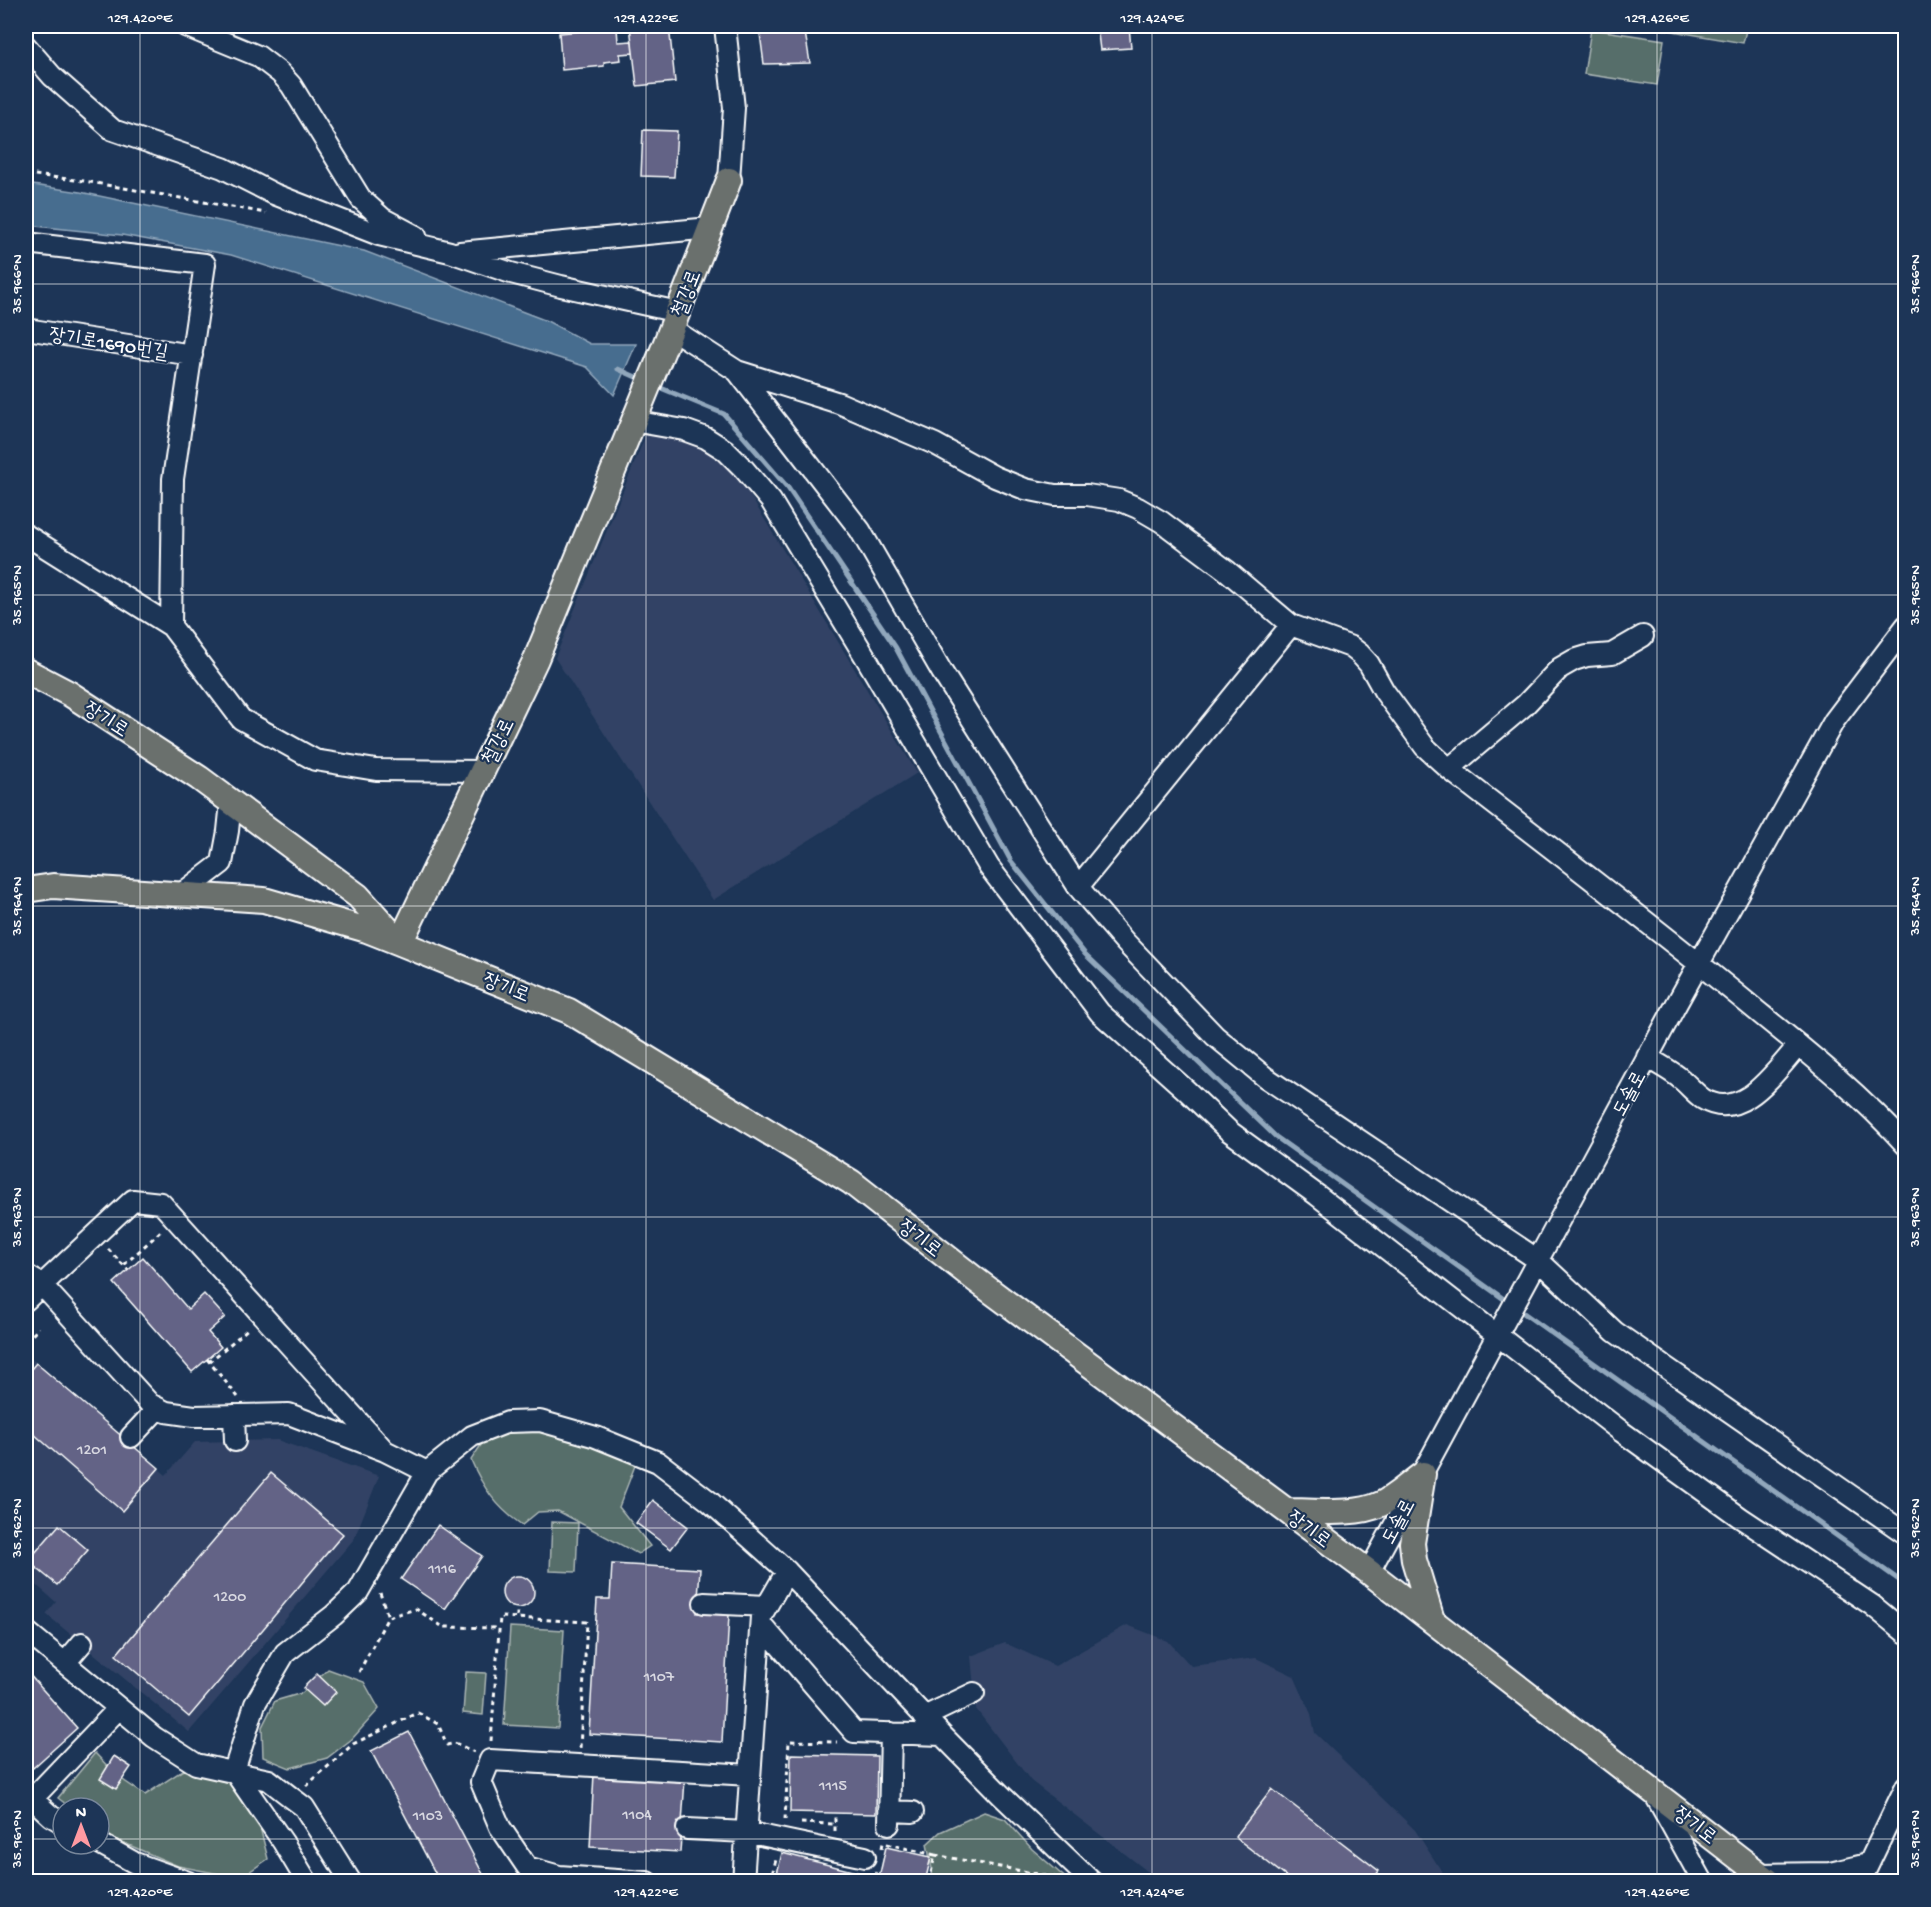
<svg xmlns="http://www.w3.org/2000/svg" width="1931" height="1907" viewBox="0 0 1931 1907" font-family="'Gochi Hand','Poor Story',sans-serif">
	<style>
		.built { fill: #324365 }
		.green { fill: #576e6a; stroke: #abb6b4; stroke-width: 1.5 }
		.water { fill: #476d8f; stroke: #91a7bc; stroke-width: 1.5 }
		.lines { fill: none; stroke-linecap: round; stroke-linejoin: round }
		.stream { stroke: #91a7bc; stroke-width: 5 }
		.building { fill: #646486; stroke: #fff; stroke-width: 1.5 }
		.minor-casing { stroke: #fff; stroke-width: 24 }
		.major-casing { stroke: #fff; stroke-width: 28 }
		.path { stroke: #fff; stroke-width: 3; stroke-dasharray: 4.5 4.5; stroke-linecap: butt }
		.minor { stroke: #1d3557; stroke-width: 20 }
		.major { stroke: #6b706d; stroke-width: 24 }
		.ticks { fill: none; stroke: #fff; stroke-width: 1.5; stroke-opacity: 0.45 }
		.labels { text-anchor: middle; stroke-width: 4.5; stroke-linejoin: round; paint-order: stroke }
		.number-label { font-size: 16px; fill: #d8d8e1 }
		.street-label { font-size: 20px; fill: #fff; stroke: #1d3557 }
		.neatline { fill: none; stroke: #fff; stroke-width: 2 }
		.ticks-label { font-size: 15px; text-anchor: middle; fill: #fff }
	</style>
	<rect width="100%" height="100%" fill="#1d3557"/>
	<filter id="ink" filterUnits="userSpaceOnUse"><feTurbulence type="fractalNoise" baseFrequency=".0167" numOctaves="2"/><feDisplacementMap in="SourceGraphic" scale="12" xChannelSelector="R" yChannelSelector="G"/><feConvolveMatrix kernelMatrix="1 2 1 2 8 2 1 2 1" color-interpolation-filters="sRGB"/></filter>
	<g filter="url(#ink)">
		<path class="built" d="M 649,427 L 721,447 L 917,773 L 713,900 L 555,658 Z
			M 26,1354 L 166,1475 L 195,1442 L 277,1440 L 379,1476 L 354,1539 L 189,1732 L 46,1614 L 56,1602 L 26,1576 Z
			M 1127,1625 L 1168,1641 L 1191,1666 L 1256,1658 L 1294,1676 L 1311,1714 L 1315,1733 L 1415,1830 L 1448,1881 L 1160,1881 L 1031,1781 L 976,1709 L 971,1656 L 1005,1643 L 1055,1666 Z"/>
		<path class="green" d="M 1643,26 L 1747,26 L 1743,43 Z
			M 1591,29 L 1664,40 L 1657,85 L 1584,74 Z
			M 522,1426 L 580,1437 L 636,1463 L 619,1507 L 650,1546 L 638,1554 L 558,1511 L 538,1512 L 522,1525 C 497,1508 483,1488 471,1460 L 485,1439 Z
			M 552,1522 L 578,1523 L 576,1572 L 550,1571 Z
			M 510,1627 L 564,1630 L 558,1728 L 504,1725 Z
			M 328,1669 L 364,1682 L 379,1709 L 352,1739 L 327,1758 L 290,1768 L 263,1757 L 262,1727 L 275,1701 L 302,1693 Z
			M 466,1672 L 486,1673 L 483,1715 L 463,1713 Z
			M 95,1753 L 117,1776 L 145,1795 L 183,1770 L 229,1783 L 260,1827 L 268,1859 L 240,1878 L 178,1866 L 110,1837 L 99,1829 L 99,1808 L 71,1808 L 58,1798 Z
			M 984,1812 L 1005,1819 L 1032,1849 L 1069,1881 L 930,1881 L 932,1869 L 927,1844 L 940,1832 Z"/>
		<path class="water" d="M 26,184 L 80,192 L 364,251 L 547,321 L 590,344 L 636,344 L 614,395 L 587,367 L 231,255 L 122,235 L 26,225 Z"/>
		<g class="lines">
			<path class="stream" d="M 618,369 L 645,381
				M 656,386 L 724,414 L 788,488 L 896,648 L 1011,861 L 1085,954 L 1276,1137 L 1906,1585"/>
		</g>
		<path class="building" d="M 630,26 L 669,26 L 675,82 L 637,86 Z
			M 759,26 L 804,26 L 810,63 L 764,64 Z
			M 1097,26 L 1129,26 L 1131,48 L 1100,50 Z
			M 617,28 L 618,42 L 632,41 L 633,53 L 620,54 L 621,60 L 604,62 L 604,66 L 562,70 L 559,33 Z
			M 643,130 L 677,131 L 674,177 L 641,176 Z
			M 143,1257 L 188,1309 L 204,1294 L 225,1317 L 208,1332 L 221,1347 L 192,1372 L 114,1283 Z
			M 36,1363 L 159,1468 L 122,1511 L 26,1427 L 26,1375 Z
			M 271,1473 L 343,1534 L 189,1717 L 116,1655 Z
			M 653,1500 L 688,1527 L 671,1549 L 636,1523 Z
			M 59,1525 L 88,1550 L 57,1585 L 28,1561 Z
			M 438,1525 L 482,1556 L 445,1609 L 401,1579 Z
			M 612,1564 L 700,1569 L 697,1613 L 729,1615 L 722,1742 L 589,1734 L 597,1599 L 610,1599 Z
			M502 1592a16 16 0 1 1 32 0a16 16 0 1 1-32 0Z
			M 26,1671 L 77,1728 L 33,1768 L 26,1760 Z
			M 317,1674 L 336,1692 L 323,1706 L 303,1688 Z
			M 409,1732 L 485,1878 L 479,1882 L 451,1882 L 450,1879 L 440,1882 L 371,1751 Z
			M 791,1754 L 877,1756 L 876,1814 L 790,1812 Z
			M 114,1756 L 131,1767 L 116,1789 L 100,1779 Z
			M 594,1774 L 685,1779 L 680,1852 L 590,1847 Z
			M 1272,1789 L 1379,1871 L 1371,1882 L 1293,1882 L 1235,1837 Z
			M 886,1847 L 931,1857 L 925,1882 L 878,1882 Z
			M 782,1853 L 864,1874 L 862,1882 L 775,1882 Z"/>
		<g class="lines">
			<defs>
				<path id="minor" d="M 185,26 L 258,56 L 280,73 L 291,85 L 361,199 L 382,218 L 416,236
					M 725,26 L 734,108 L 729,180
					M 26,46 L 52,76 L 113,130 L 223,168 L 274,194 L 379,235 L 450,252 L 511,273 L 561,286 L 678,312
					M 26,243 L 205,264 L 173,479 L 171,626
					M 460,252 L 710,228
					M 26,329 L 192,355
					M 672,329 L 737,371 L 860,530 L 942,672 L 1078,887
					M 737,371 L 839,403 L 935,444 L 995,477 L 1025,489 L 1055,495 L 1087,495 L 1119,500 L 1138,508 L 1162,522 L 1226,570 L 1291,625
					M 633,421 L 684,430 L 706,438 L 725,450 L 744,469 L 771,501 L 866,658 L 989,867 L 1100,1013 L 1186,1090 L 1229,1131 L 1317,1195 L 1622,1432 L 1741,1518 L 1872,1605 L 1906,1633
					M 26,535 L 171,626 L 241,719 L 315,760 L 376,770 L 483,771
					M 1449,769 L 1525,705 L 1560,668 L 1574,660 L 1587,656 L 1612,654 L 1643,636
					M 180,895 L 222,863 L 228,831 L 231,802
					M 1647,1057 C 1659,1065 1672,1071 1682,1080 C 1689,1086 1696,1094 1703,1099 C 1742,1123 1775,1071 1799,1045
					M 1906,1145 C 1860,1094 1810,1054 1757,1011 C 1656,927 1552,849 1449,769 L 1425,747 L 1384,691 L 1369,664 L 1360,654 L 1351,647 L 1291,625 L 1078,887 L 1125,942 L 1215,1036 L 1265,1077 L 1538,1260 L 1615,1332 L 1906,1534
					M 26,1275 L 41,1284 L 150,1404 L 166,1412 L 194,1416 L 289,1414 L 385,1451 L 427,1472
					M 26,1300 L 133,1200 L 161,1203 L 385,1451
					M 234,1415 L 235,1441
					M 131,1437 L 158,1408
					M 1369,1572 L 1677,1003 L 1834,721 L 1906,626
					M 704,1603 L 767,1606
					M 761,1624 L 854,1732 L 942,1735
					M 26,1631 L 154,1737 L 196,1764 L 269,1780 L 292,1798 L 304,1807 L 351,1882
					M 65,1663 L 82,1643
					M 924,1717 L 974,1693
					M 26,1793 L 51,1816 L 63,1823
					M 1655,1795 L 1703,1882
					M 32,1799 L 119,1708
					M 890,1811 L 913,1812
					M 889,1824 L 891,1733
					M 687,1829 L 746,1832 L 865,1857
					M 99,1843 L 135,1863 L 188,1882
					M 1760,1874 L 1830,1873 L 1868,1864
					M 307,1882 L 283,1842 L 234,1771 L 255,1704 L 285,1653 L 334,1615 L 358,1592 L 427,1472 L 472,1436 L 508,1422 L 540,1421 L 596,1437 L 658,1462 L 709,1501 L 787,1571 L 942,1735 L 1001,1795 L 1092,1882
					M 647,1882 L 559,1876 L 527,1867 L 500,1827 L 481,1782 L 490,1760 L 750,1775
					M 743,1882 L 761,1616 L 787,1571
					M 1860,1882 L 1906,1786"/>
				<path id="major" d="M 26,671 L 70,694 L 199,778 L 358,896 L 400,943 L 569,1011 L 851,1182 L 976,1280 L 1369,1572 L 1770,1882
					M 26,890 L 53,886 L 264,900 L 367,930 L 400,943 L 536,659 L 665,345 L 729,180
					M 1423,1474 L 1412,1543 L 1414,1560 L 1432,1620
					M 1288,1511 C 1316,1511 1355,1516 1381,1504 C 1395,1497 1409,1484 1423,1474"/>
			</defs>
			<use href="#minor" class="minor-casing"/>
			<use href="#major" class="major-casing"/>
			<path class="path" d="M 26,174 L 84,181 L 266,213
				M 108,1249 L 128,1270
				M 124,1265 L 162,1230
				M 26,1341 L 39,1328
				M 207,1359 L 238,1397
				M 209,1362 L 249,1328
				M 380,1593 L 388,1617
				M 517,1617 L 517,1607
				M 359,1672 L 388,1617 L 416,1609 L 443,1627 L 499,1628
				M 491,1741 L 500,1617 L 587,1622 L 580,1748
				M 306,1786 L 353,1744 L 418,1713 L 438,1724 L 447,1745 L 455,1743 L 474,1752
				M 785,1820 L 789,1741 L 837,1742
				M 801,1823 L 835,1824
				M 835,1831 L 835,1813
				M 882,1848 L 883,1843 L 935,1855 L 929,1882
				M 935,1855 L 1060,1878
				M 770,1882 L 777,1856
				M 874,1882 L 876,1872"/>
			<use href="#minor" class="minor"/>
			<use href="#major" class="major"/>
		</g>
	</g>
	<path class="ticks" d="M 140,26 L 140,1882M 646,26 L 646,1882M 1152,26 L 1152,1882M 1657,26 L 1657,1882M 26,284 L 1906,284M 26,595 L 1906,595M 26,906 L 1906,906M 26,1217 L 1906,1217M 26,1528 L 1906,1528M 26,1839 L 63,1839M 99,1839 L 1906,1839"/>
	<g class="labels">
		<g class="number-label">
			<text x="92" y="1454">1201</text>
			<text x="442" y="1573">1116</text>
			<text x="230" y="1601">1200</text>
			<text x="659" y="1681">1107</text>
			<text x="833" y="1790">1115</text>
			<text x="637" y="1819">1104</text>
			<text x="428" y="1820">1103</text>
		</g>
		<g class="street-label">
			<text transform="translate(685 293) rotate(-69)" y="7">철강로</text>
			<text transform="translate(109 342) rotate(9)" y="7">장기로1690번길</text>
			<text transform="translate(107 718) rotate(33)" y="7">장기로</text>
			<text transform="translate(497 741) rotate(-64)" y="7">철강로</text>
			<text transform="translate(507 986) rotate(22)" y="7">장기로</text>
			<text transform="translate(1628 1093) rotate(-62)" y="7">도솔로</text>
			<text transform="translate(921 1237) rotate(38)" y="7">장기로</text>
			<text transform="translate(1397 1521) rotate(-62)" y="7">도솔로</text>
			<text transform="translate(1310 1528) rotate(37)" y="7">장기로</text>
			<text transform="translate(1696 1824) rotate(38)" y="7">장기로</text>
		</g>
	</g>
	<rect width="1931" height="1907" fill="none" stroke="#1d3557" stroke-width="66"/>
	<g transform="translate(81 1826)"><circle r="28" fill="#1d3557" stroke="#77869a" stroke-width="1.5"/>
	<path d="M0-4.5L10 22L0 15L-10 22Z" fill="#ff9aa2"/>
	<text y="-9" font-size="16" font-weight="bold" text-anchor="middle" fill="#ffffff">N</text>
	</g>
	<rect x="33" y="33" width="1865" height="1841" class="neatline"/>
	<g class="ticks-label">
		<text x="140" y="22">129.420°E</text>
		<text x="646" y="22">129.422°E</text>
		<text x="1152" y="22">129.424°E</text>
		<text x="1657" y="22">129.426°E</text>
		<text transform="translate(16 284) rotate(-90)" y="5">35.966°N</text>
		<text transform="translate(1914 284) rotate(-90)" y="5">35.966°N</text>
		<text transform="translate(16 595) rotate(-90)" y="5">35.965°N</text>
		<text transform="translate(1914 595) rotate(-90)" y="5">35.965°N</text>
		<text transform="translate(16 906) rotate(-90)" y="5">35.964°N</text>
		<text transform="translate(1914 906) rotate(-90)" y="5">35.964°N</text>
		<text transform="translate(16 1217) rotate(-90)" y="5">35.963°N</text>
		<text transform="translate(1914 1217) rotate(-90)" y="5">35.963°N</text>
		<text transform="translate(16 1528) rotate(-90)" y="5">35.962°N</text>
		<text transform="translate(1914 1528) rotate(-90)" y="5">35.962°N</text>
		<text transform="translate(16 1839) rotate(-90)" y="5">35.961°N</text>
		<text transform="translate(1914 1839) rotate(-90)" y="5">35.961°N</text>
		<text x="140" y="1896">129.420°E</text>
		<text x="646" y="1896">129.422°E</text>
		<text x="1152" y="1896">129.424°E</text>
		<text x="1657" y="1896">129.426°E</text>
	</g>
</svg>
